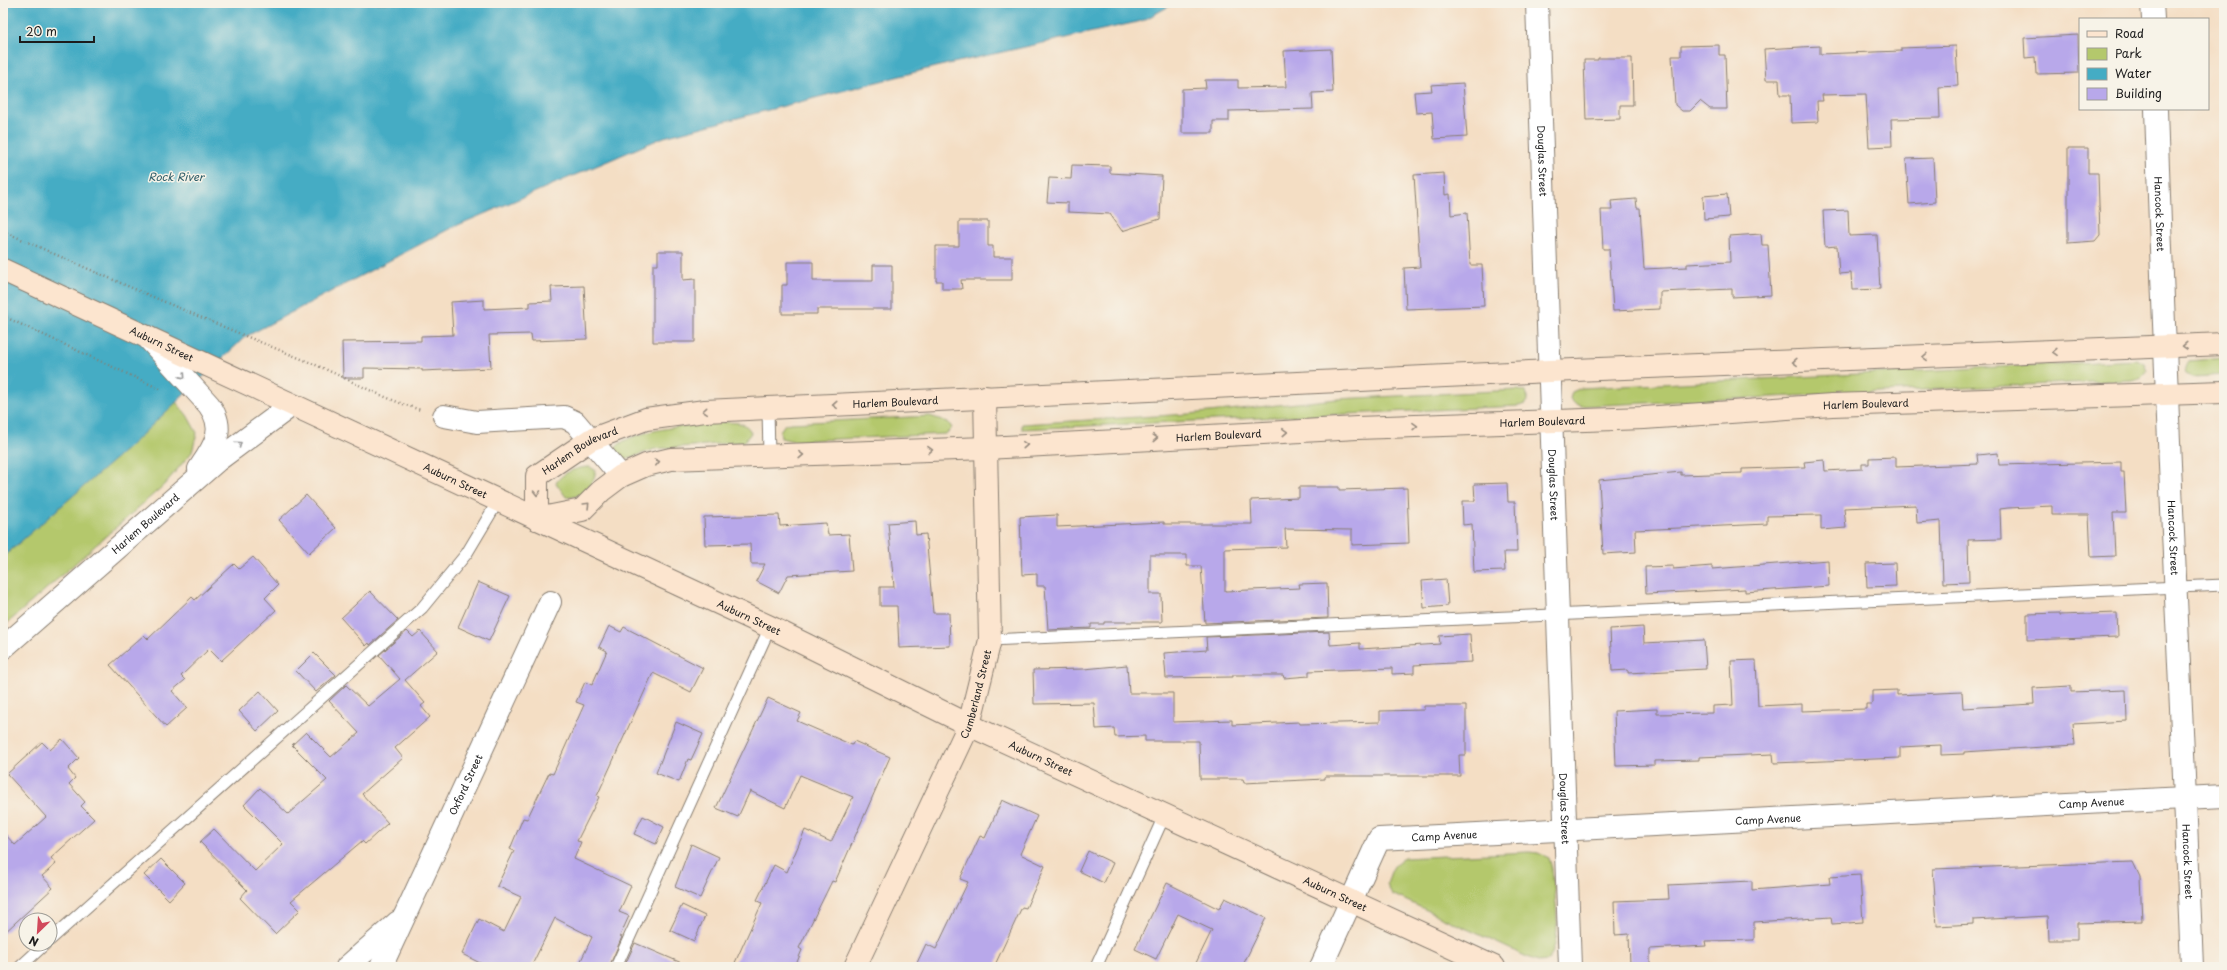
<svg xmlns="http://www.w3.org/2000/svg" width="2227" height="970" viewBox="0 0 2227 970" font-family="'Playpen Sans',sans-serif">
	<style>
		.green { fill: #b4c86c; stroke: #687244 }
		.water { fill: #44acc4; stroke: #306470 }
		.building { fill: #b8a8ea }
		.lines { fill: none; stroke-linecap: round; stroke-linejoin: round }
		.lane-casing { stroke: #887d70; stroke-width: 13 }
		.street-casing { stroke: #887d70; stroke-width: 24 }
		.secondary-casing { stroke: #887d70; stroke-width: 24 }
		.path { stroke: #887d70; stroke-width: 2.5; stroke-dasharray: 1 3; stroke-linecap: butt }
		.lane { stroke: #fff; stroke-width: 11 }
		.street { stroke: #fff; stroke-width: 22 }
		.secondary { stroke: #fce5cf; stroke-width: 22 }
		.oneway { stroke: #978b7e }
		.oneway2 { stroke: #999 }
		.labels { text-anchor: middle; stroke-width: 3; stroke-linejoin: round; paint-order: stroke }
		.street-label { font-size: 10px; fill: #1c1c1c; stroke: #f7f3e8 }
		.water-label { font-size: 11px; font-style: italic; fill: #2e5d68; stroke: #f7f3e8 }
	</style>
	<rect width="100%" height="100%" fill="#f7f3e8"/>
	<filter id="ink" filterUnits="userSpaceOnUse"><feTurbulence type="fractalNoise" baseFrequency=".025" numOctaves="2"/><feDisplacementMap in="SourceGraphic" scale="8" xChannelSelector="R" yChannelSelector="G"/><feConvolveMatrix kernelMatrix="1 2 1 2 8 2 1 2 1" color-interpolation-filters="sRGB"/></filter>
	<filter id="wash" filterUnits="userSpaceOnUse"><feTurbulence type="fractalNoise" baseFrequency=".012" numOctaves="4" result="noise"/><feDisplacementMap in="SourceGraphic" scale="16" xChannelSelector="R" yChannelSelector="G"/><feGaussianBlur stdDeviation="0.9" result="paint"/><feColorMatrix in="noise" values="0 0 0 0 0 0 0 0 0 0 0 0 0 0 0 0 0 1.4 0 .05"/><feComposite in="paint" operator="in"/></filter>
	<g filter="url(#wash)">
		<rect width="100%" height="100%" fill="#f4dec4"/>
		<path class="green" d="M 2224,358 L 2224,375 L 2193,377 L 2186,374 L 2185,368 L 2188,361 Z
			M 2137,360 L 2144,364 L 2147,371 L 2142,377 L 2133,380 L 1582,406 L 1575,404 L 1570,399 L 1572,392 L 1581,388 Z
			M 1517,390 L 1524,391 L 1528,397 L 1526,404 L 1519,406 L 1022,429 L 1022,424 L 1189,414 L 1337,399 Z
			M 176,402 L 187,415 L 197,433 L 192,452 L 164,485 L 3,627 L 3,557 Z
			M 930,416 L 948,422 L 952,428 L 946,434 L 793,441 L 781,438 L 780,431 L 785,424 L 791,423 Z
			M 724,422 C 734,423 747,421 751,433 L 744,442 L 655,449 L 621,461 L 613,454 C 616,429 703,424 724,422 Z
			M 590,467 L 595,470 C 597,483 580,500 566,497 L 556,483 C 562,472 578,467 590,467 Z
			M 1529,852 L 1538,853 L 1549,858 L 1552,868 C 1554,893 1564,940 1548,960 L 1538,961 L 1525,956 L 1392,894 L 1387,885 C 1390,873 1393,863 1404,858 Z"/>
		<path class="water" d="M 3,3 L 1175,3 L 1142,21 L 935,67 L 664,137 L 451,228 L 245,337 L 129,447 L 3,557 Z"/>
		<g id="blocks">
			<path class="building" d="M 2078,35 L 2079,73 L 2036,74 L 2035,57 L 2025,58 L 2024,38 Z
				M 1719,45 L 1719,55 L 1725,55 L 1727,109 L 1710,109 L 1700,101 L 1690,111 L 1682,111 L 1675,105 L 1672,56 L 1681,56 L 1681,46 Z
				M 1820,46 L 1820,54 L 1901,51 L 1901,48 L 1956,46 L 1958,86 L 1939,87 L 1940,118 L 1891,119 L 1892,146 L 1869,147 L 1866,94 L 1822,95 L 1823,101 L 1817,101 L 1818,122 L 1791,123 L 1790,95 L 1780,95 L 1779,80 L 1766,80 L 1764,49 Z
				M 1331,49 L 1333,92 L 1312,93 L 1313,109 L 1229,111 L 1229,121 L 1213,121 L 1213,133 L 1182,133 L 1182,89 L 1206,88 L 1205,80 L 1238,80 L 1238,88 L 1286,87 L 1284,51 Z
				M 1598,58 L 1632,58 L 1633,105 L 1620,105 L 1620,119 L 1586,120 L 1584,60 L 1598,60 Z
				M 1463,83 L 1467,137 L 1434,139 L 1432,112 L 1416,113 L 1414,92 L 1432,91 L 1431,85 Z
				M 2068,148 L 2088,148 L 2088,173 L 2098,173 L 2100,235 L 2095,241 L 2068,243 Z
				M 1933,158 L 1935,202 L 1909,204 L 1906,159 Z
				M 1072,165 L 1110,166 L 1110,173 L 1162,176 L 1160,219 L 1122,231 L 1110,214 L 1068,212 L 1068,203 L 1047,202 L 1049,178 L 1071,179 Z
				M 1444,173 L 1445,195 L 1450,194 L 1451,215 L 1467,213 L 1470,265 L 1482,265 L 1484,306 L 1406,309 L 1404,268 L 1420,267 L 1414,175 Z
				M 1727,194 L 1729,217 L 1704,219 L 1703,196 Z
				M 1636,199 L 1637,208 L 1640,208 L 1644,269 L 1687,267 L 1687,264 L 1730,262 L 1729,236 L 1761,234 L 1762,245 L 1768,245 L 1771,295 L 1732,297 L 1732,289 L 1660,292 L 1660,309 L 1613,311 L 1609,249 L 1603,249 L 1601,210 L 1612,210 L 1611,201 Z
				M 1848,210 L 1849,236 L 1877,235 L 1880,289 L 1852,290 L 1851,273 L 1839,274 L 1837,246 L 1825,247 L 1823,211 Z
				M 959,221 L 988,221 L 988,246 L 993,246 L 993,257 L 1012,257 L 1012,280 L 961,280 L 962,289 L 942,289 L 942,281 L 936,281 L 936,246 L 959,246 Z
				M 658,251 L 683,251 L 683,280 L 695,279 L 695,342 L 653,342 L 653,265 L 658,265 Z
				M 787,262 L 813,262 L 813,281 L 873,281 L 873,265 L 892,265 L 892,309 L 817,309 L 817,314 L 782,314 L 782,285 L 787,285 Z
				M 584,286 L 587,339 L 532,341 L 531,334 L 489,335 L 491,368 L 422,371 L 422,369 L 364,368 L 364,378 L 343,378 L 342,342 L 421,341 L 421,336 L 453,335 L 451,302 L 484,300 L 484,309 L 530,307 L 530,302 L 552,301 L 551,287 Z
				M 1998,453 L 1999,465 L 2121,462 L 2121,472 L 2124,472 L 2126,513 L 2113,513 L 2115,556 L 2091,557 L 2089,515 L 2052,515 L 2052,506 L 2008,508 L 2000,509 L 2001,539 L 1968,540 L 1969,582 L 1943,583 L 1941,521 L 1917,523 L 1916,505 L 1844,508 L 1846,528 L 1821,530 L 1821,515 L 1767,516 L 1767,524 L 1635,530 L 1636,552 L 1603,554 L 1599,480 L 1681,472 L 1681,475 L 1742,473 L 1742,469 L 1805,467 L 1804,462 L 1824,460 L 1825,471 L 1862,469 L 1862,464 L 1869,464 L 1869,458 L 1896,457 L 1896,467 L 1978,464 L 1977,455 Z
				M 1507,483 L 1508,502 L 1515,502 L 1517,552 L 1504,552 L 1505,571 L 1474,572 L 1472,524 L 1463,525 L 1462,501 L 1475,501 L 1474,484 Z
				M 1299,487 L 1339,487 L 1339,490 L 1407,488 L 1409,543 L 1352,545 L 1352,530 L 1285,529 L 1286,547 L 1225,549 L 1225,591 L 1300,588 L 1299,584 L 1327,583 L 1328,618 L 1205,623 L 1201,566 L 1187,566 L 1187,555 L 1150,555 L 1150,594 L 1161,594 L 1162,622 L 1104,622 L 1104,624 L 1091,624 L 1091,628 L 1048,630 L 1045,586 L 1037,586 L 1037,574 L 1022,575 L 1020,517 L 1057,515 L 1057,527 L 1164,522 L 1164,524 L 1252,524 L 1251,500 L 1299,498 Z
				M 306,495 L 336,528 L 309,553 L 279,520 Z
				M 779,515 L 780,526 L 826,523 L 828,535 L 849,534 L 852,571 L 788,575 L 779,593 L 756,581 L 765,564 L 751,564 L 750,544 L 705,545 L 704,517 Z
				M 915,521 L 916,535 L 926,534 L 933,613 L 949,613 L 950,646 L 899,648 L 897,606 L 880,606 L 880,587 L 894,587 L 888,523 Z
				M 253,557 L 278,585 L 265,598 L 276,610 L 221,661 L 209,649 L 181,676 L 185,680 L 172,691 L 187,708 L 166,727 L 110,665 L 144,635 L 148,639 L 192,597 L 195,600 L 234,564 L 239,569 Z
				M 1828,560 L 1829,586 L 1745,592 L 1745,589 L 1646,594 L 1645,567 L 1673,566 L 1673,569 L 1712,566 L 1712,569 Z
				M 1895,563 L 1896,586 L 1867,587 L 1866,564 Z
				M 1446,579 L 1448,606 L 1424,608 L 1422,581 Z
				M 478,582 L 510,596 L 489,641 L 458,627 Z
				M 370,591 L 398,620 L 370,645 L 369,643 L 366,646 L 341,618 Z
				M 2060,613 L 2060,615 L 2117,613 L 2118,637 L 2027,640 L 2027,614 Z
				M 609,626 L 621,632 L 624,627 L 703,668 L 691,692 L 653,673 L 597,796 L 599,797 L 577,841 L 581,842 L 574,859 L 631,886 L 619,912 L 629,916 L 620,936 L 622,937 L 609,967 L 578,967 L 592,937 L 555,918 L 531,967 L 488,967 L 462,954 L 479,919 L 504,932 L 521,897 L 497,886 L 514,851 L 510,849 L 523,818 L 527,819 L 549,773 L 553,774 L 584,705 L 576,702 L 585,682 L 592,685 L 607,651 L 599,647 Z
				M 1643,627 L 1644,643 L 1704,640 L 1706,669 L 1628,673 L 1628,670 L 1612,671 L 1610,629 Z
				M 407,631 L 413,637 L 420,631 L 438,651 L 405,680 L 425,703 L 421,706 L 430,717 L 395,748 L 403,758 L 362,794 L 388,823 L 365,844 L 362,841 L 291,901 L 300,910 L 275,934 L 240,898 L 247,890 L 200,842 L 214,829 L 255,871 L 283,844 L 244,805 L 260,788 L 288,814 L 327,780 L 292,745 L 306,732 L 331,757 L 359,733 L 329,701 L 346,685 L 368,706 L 400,679 L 379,655 Z
				M 1329,632 L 1330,645 L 1360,643 L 1360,649 L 1440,644 L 1439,636 L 1470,634 L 1472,662 L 1414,665 L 1414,673 L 1392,674 L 1392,668 L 1309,671 L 1309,676 L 1284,678 L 1283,675 L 1233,675 L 1233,677 L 1166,678 L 1164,653 L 1207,650 L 1206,637 Z
				M 314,653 L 336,675 L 316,692 L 296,671 Z
				M 1756,660 L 1758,706 L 1802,704 L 1802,711 L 1866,709 L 1866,704 L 1872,704 L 1872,691 L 1897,690 L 1897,695 L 1962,692 L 1963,708 L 2034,704 L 2033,688 L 2071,686 L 2071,692 L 2126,690 L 2127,721 L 2073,724 L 2075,745 L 1964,752 L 1964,754 L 1941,755 L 1941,745 L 1900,747 L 1900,758 L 1774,763 L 1773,754 L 1699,757 L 1699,760 L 1655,761 L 1655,765 L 1616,766 L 1614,711 L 1657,709 L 1657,714 L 1713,713 L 1713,706 L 1733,705 L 1731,661 Z
				M 1127,665 L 1129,693 L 1173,693 L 1173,722 L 1232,720 L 1232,725 L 1299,722 L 1300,724 L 1380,722 L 1380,711 L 1424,710 L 1424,706 L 1466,706 L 1466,755 L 1459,755 L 1460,776 L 1325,776 L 1325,779 L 1244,783 L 1243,779 L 1200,779 L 1199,741 L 1145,741 L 1145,736 L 1115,737 L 1114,728 L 1096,729 L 1094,703 L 1034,704 L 1033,670 L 1084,669 Z
				M 260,691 L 278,711 L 257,731 L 239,711 Z
				M 768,698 L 801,713 L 797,721 L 852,745 L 854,741 L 890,757 L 835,882 L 832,881 L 799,948 L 802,950 L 795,967 L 733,967 L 762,903 L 757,900 L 774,865 L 787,872 L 805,830 L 831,842 L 853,797 L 800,775 L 785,808 L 750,791 L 738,817 L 716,808 Z
				M 676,722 L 703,734 L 691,760 L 688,759 L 679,782 L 656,773 Z
				M 62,739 L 79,758 L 68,769 L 75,778 L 69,784 L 85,802 L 81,806 L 94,819 L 51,858 L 56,864 L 42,876 L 53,888 L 3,934 L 3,832 L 15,845 L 46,817 L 7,774 L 42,742 L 50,750 Z
				M 1002,800 L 1037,816 L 1020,854 L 1045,866 L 1026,908 L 1022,907 L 994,967 L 915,967 L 926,944 L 936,949 L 968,882 L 960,879 L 980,836 L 985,838 Z
				M 643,816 L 664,827 L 656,844 L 634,834 Z
				M 691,844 L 719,857 L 700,898 L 675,887 Z
				M 1088,851 L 1113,863 L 1104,883 L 1079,871 Z
				M 161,859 L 185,883 L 169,900 L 144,875 Z
				M 2133,862 L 2140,877 L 2142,921 L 2077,923 L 2077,940 L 2049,940 L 2048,916 L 1973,920 L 1973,924 L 1937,926 L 1933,869 Z
				M 1860,875 L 1863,922 L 1832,924 L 1831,917 L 1754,922 L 1754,940 L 1705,941 L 1706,946 L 1650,949 L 1650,964 L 1630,965 L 1629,934 L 1615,935 L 1614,901 L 1669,899 L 1668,885 L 1752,881 L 1752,890 L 1830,884 L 1829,877 Z
				M 1167,883 L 1219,909 L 1225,898 L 1266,918 L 1242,967 L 1194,967 L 1212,930 L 1178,914 L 1156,959 L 1135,949 Z
				M 682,905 L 705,916 L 694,941 L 670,930 Z
				M 635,943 L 691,967 L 624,967 Z"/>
		</g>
	</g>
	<g filter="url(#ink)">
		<use href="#blocks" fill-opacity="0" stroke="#887d70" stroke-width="1"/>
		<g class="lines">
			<defs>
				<path id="lane" d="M 768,408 L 769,456
					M 990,640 L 2224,585
					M 50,940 L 422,608 L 467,553 L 498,501
					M 20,967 L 45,944
					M 616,967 L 770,627
					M 1096,967 L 1165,814"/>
				<g id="street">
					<path id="s1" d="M 1537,3 L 1570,967"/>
					<path d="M 2152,3 L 2153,19"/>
					<path id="s2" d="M 2156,109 C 2165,395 2181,681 2192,967"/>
					<path d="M 147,337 L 209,405 C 227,430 214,447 199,469"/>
					<path d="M 444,416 L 477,422 L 564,417 L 575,422 L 621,476"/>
					<path id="s3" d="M 3,648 L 218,460 L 292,405"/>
					<path d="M 347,967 L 398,922"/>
					<path id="s4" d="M 381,967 L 550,602"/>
					<path id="s5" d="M 1321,967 L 1379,839 L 2224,796"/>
				</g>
				<g id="secondary">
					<path id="s6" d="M 3,270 L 770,627 L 969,725 L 1494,967"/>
					<path id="s7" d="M 537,519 L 537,476 L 590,440 L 646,419 L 705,411 L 1550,371 L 2224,344"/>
					<path id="s8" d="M 537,519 L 582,510 L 601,491 L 621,476 L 646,465 L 671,459 L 986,448 L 1357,428 L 1644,418 L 1832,405 L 2224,392"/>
					<path id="s9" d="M 855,967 L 969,725 L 990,640 L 985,397"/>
				</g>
			</defs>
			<use href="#lane" class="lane-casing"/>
			<use href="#street" class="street-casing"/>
			<use href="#secondary" class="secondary-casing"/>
			<path class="path" d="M 3,231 C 103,276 203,319 304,360 C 344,376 380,398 421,410
				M 3,316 L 160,389"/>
			<use href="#lane" class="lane"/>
			<use href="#street" class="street"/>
			<use href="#secondary" class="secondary"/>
		</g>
		<defs><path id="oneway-chevron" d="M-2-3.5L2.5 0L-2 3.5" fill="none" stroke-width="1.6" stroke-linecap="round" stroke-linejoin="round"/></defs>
		<g class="oneway">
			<use href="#oneway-chevron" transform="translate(2185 346) rotate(177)"/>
			<use href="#oneway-chevron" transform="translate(2055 352) rotate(178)"/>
			<use href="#oneway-chevron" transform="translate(1925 357) rotate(178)"/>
			<use href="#oneway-chevron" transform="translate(1795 362) rotate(178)"/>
			<use href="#oneway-chevron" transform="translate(835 405) rotate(177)"/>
			<use href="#oneway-chevron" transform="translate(705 411) rotate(175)"/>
			<use href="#oneway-chevron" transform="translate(1415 426) rotate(-2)"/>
			<use href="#oneway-chevron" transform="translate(1285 432) rotate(-3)"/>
			<use href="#oneway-chevron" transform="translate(1155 438) rotate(-3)"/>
			<use href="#oneway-chevron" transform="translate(1025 445) rotate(-4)"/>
			<use href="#oneway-chevron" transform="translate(930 450) rotate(-2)"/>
			<use href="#oneway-chevron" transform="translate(801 455) rotate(-2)"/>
			<use href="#oneway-chevron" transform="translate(657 462) rotate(-13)"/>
			<use href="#oneway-chevron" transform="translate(537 493) rotate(89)"/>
			<use href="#oneway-chevron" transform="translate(587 505) rotate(-45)"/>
		</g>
		<g class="oneway2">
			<use href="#oneway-chevron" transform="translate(183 376) rotate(48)"/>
			<use href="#oneway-chevron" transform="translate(239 444) rotate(-37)"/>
		</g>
	</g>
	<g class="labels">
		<g class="street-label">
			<text dy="4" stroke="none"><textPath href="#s1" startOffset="158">Douglas Street</textPath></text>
			<text dy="4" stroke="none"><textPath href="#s2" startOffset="105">Hancock Street</textPath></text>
			<text dy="4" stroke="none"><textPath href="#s6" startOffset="175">Auburn Street</textPath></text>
			<text dy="4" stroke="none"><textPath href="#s7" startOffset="417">Harlem Boulevard</textPath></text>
			<text dy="4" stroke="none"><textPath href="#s8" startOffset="1347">Harlem Boulevard</textPath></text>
			<text dy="4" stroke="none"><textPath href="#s8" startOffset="1023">Harlem Boulevard</textPath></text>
			<text dy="4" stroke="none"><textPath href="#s8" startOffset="699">Harlem Boulevard</textPath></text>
			<text dy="4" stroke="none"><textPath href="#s7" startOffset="93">Harlem Boulevard</textPath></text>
			<text dy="4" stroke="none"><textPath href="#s6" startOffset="499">Auburn Street</textPath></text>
			<text dy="4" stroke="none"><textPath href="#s1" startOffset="482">Douglas Street</textPath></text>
			<text dy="4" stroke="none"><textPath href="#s3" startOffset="189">Harlem Boulevard</textPath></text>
			<text dy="4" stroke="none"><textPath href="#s2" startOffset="429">Hancock Street</textPath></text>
			<text dy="4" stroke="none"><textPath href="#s6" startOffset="823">Auburn Street</textPath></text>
			<text dy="4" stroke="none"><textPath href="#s9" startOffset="299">Cumberland Street</textPath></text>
			<text dy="4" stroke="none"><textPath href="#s6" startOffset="1147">Auburn Street</textPath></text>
			<text dy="4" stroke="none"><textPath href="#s4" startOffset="201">Oxford Street</textPath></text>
			<text dy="4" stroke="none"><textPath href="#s5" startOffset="854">Camp Avenue</textPath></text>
			<text dy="4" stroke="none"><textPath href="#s1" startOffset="806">Douglas Street</textPath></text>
			<text dy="4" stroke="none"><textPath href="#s5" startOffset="530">Camp Avenue</textPath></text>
			<text dy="4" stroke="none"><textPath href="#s5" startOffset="206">Camp Avenue</textPath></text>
			<text dy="4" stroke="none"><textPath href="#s2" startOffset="753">Hancock Street</textPath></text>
			<text dy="4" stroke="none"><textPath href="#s6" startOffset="1471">Auburn Street</textPath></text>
		</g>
		<g class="water-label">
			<text x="176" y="181">Rock River</text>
		</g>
	</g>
	<rect width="2227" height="970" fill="none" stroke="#f7f3e8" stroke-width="16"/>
	<rect x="2079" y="18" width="130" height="92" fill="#f7f3e8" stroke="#9f9d96"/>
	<rect x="2087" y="31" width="20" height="6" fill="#fce5cf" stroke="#9f9d96"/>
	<text x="2115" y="38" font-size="12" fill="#1c1c1c">Road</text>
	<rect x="2087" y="48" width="20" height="12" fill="#b4c86c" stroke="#9f9d96"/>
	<text x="2115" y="58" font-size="12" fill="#1c1c1c">Park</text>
	<rect x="2087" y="68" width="20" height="12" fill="#44acc4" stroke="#9f9d96"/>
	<text x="2115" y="78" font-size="12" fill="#1c1c1c">Water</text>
	<rect x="2087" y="88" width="20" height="12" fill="#b8a8ea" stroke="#9f9d96"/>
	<text x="2115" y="98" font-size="12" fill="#1c1c1c">Building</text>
	<g transform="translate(38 932) rotate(205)"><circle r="19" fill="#f7f3e8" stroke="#9f9d96"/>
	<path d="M0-3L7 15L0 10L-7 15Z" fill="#d1495b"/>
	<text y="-6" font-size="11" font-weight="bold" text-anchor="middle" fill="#1c1c1c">N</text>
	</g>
	<path d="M20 36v6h74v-6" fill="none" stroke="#1c1c1c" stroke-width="2"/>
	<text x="26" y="36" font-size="12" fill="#1c1c1c" stroke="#f7f3e8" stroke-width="3" paint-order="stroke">20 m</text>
</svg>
